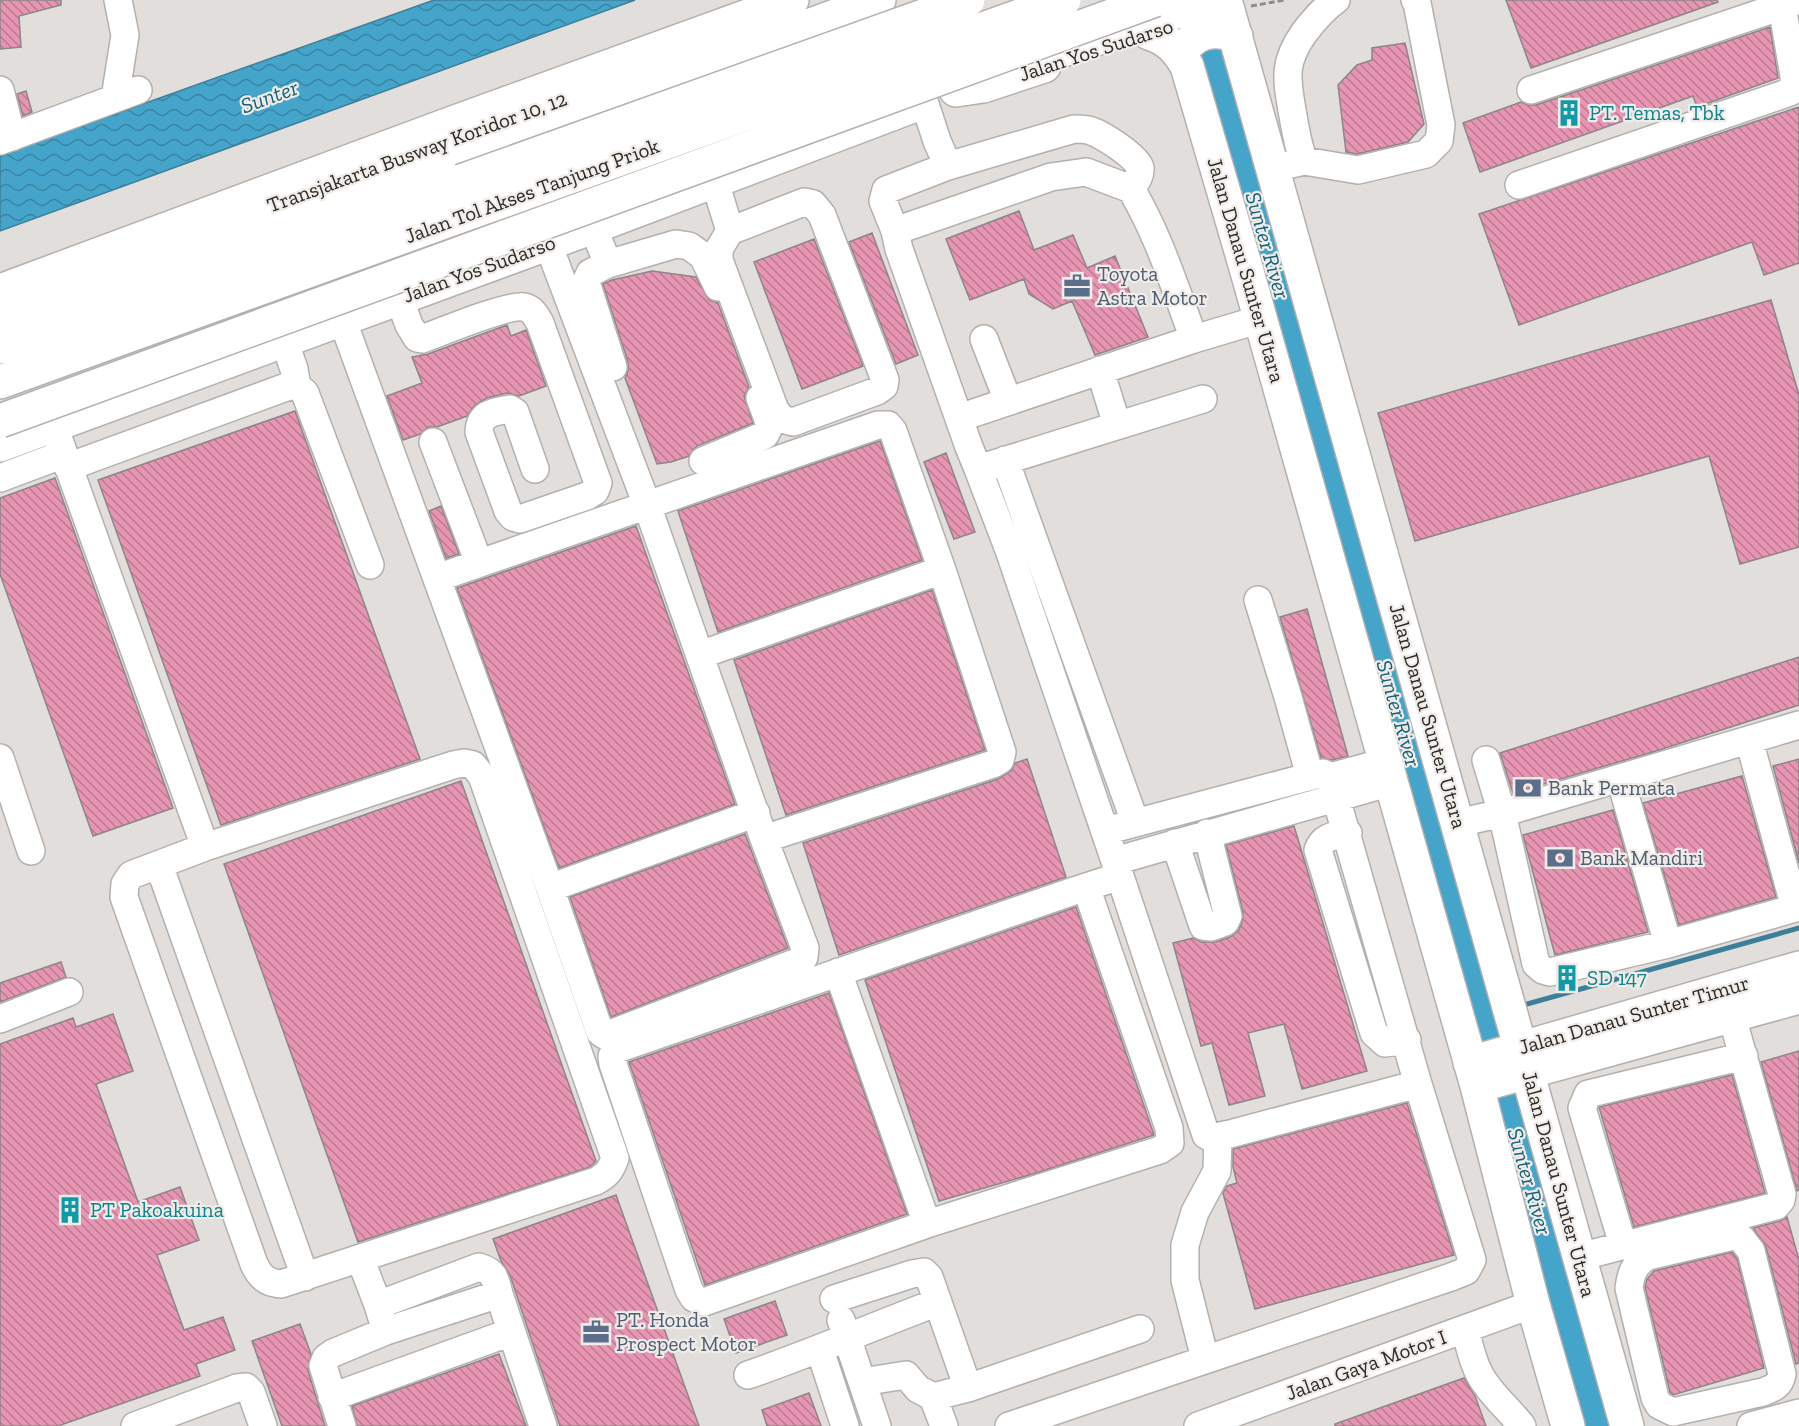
<svg xmlns="http://www.w3.org/2000/svg" width="1799" height="1426" viewBox="0 0 1799 1426" font-family="'Zilla Slab',serif">
	<style>
		.water { fill: url(#water-waves); stroke: #3c7f99; stroke-width: 1.5 }
		.lines { fill: none; stroke-linecap: round; stroke-linejoin: round }
		.stream { stroke: #3c7f99; stroke-width: 5 }
		.river { stroke: #44a4ca; stroke-width: 32 }
		.building { fill: url(#building-back-hatch); stroke: #8b8687; stroke-width: 1.5 }
		.minor-casing { stroke: #b4b0ad; stroke-width: 30 }
		.major-casing { stroke: #b4b0ad; stroke-width: 36 }
		.highway-casing { stroke: #b4b0ad; stroke-width: 36 }
		.path { stroke: #8f8c8a; stroke-width: 3; stroke-dasharray: 6 3; stroke-linecap: butt }
		.minor { stroke: #fff; stroke-width: 27 }
		.major { stroke: #fff; stroke-width: 33 }
		.highway { stroke: #fff; stroke-width: 33 }
		.highway-bridge-casing { stroke: #b4b0ad; stroke-width: 36; stroke-linecap: butt }
		.highway-bridge { stroke: #fff; stroke-width: 33 }
		.labels { text-anchor: middle; stroke-width: 4.5; stroke-linejoin: round; paint-order: stroke }
		.street-label { font-size: 21px; fill: #2b2928; stroke: #f0ece8 }
		.culture-label { font-size: 21px; fill: #0d838f; stroke: #f0ece8; text-anchor: start }
		.service-label { font-size: 21px; fill: #4e5e75; stroke: #f0ece8; text-anchor: start }
		.water-label { font-size: 22px; font-style: italic; fill: #16607b; stroke: #f0ece8 }
	</style>
	<defs>
		<pattern id="water-waves" width="16" height="10" patternUnits="userSpaceOnUse" patternTransform="scale(1.5)"><rect width="16" height="10" fill="#44a4ca"/><path d="M0 5q4-4 8 0t8 0" fill="none" stroke="#3986a4"/></pattern>
		<pattern id="building-back-hatch" width="6" height="6" patternUnits="userSpaceOnUse" patternTransform="scale(1.5)"><rect width="6" height="6" fill="#e895b3"/><path d="M-1 5l2 2M0 0l6 6M5-1l2 2" fill="none" stroke="#bc7a92"/></pattern>
	</defs>
	<rect width="100%" height="100%" fill="#e2dedb"/>
	<path class="water" d="M 434,0 L 635,0 L 0,231 L 0,155 Z"/>
	<g class="lines">
		<path class="stream" d="M 1520,1006 L 1799,928
			M 1483,1017 L 1500,1012"/>
		<path class="river" d="M 1201,8 L 1599,1426"/>
	</g>
	<path class="building" d="M 0,0 L 61,0 L 61,5 L 19,16 L 21,47 L 0,49 Z
		M 1506,0 L 1717,0 L 1718,2 L 1531,68 Z
		M 1770,27 L 1778,78 L 1697,107 L 1693,96 L 1480,172 L 1463,123 L 1521,102 L 1528,105 L 1536,105 Z
		M 1405,43 L 1424,124 L 1408,142 L 1357,154 L 1346,152 L 1338,85 L 1357,65 L 1372,60 L 1372,48 Z
		M 26,91 L 32,112 L 23,116 L 17,94 Z
		M 1799,107 L 1799,263 L 1764,275 L 1752,242 L 1519,325 L 1479,214 Z
		M 1019,211 L 1034,250 L 1073,235 L 1087,268 L 1115,256 L 1148,337 L 1095,355 L 1072,301 L 1053,309 L 1029,294 L 1024,279 L 970,300 L 946,239 Z
		M 872,233 L 918,355 L 896,364 L 849,242 Z
		M 814,239 L 863,366 L 802,389 L 754,262 Z
		M 652,271 L 696,277 L 709,300 L 718,303 L 749,387 L 744,396 L 753,423 L 697,446 L 689,456 L 671,462 L 657,464 L 625,378 L 628,371 L 628,362 L 603,284 L 612,280 Z
		M 1771,300 L 1799,395 L 1799,547 L 1740,564 L 1709,456 L 1415,541 L 1378,413 Z
		M 507,325 L 511,336 L 526,330 L 546,386 L 519,396 L 507,393 L 487,398 L 475,405 L 467,416 L 437,427 L 428,427 L 420,434 L 403,440 L 387,396 L 422,383 L 412,357 L 428,354 Z
		M 295,411 L 420,759 L 221,825 L 98,480 Z
		M 880,441 L 922,560 L 718,632 L 678,511 Z
		M 946,453 L 975,532 L 954,539 L 924,462 Z
		M 55,478 L 173,808 L 93,836 L 0,574 L 0,498 Z
		M 441,506 L 459,554 L 446,558 L 429,511 Z
		M 636,526 L 735,804 L 559,868 L 457,588 Z
		M 932,590 L 985,750 L 786,815 L 734,660 Z
		M 1307,609 L 1348,756 L 1332,760 L 1321,758 L 1280,617 Z
		M 1799,657 L 1799,705 L 1656,751 L 1513,793 L 1500,753 Z
		M 1027,759 L 1066,877 L 839,955 L 803,843 L 998,779 L 1012,770 L 1015,763 Z
		M 1799,759 L 1799,863 L 1773,766 Z
		M 1742,776 L 1776,897 L 1679,925 L 1643,803 Z
		M 461,781 L 596,1161 L 590,1167 L 358,1242 L 224,864 Z
		M 1613,810 L 1648,932 L 1555,955 L 1523,835 Z
		M 1294,826 L 1367,1071 L 1302,1089 L 1284,1024 L 1248,1033 L 1265,1096 L 1229,1105 L 1212,1043 L 1201,1046 L 1173,943 L 1193,938 L 1201,942 L 1216,942 L 1230,937 L 1239,930 L 1242,922 L 1243,912 L 1226,845 Z
		M 745,834 L 788,948 L 611,1017 L 570,897 Z
		M 1076,907 L 1154,1135 L 1033,1174 L 939,1201 L 865,980 Z
		M 61,962 L 66,977 L 0,1002 L 0,983 Z
		M 829,993 L 907,1214 L 705,1285 L 629,1062 Z
		M 113,1014 L 133,1071 L 96,1084 L 138,1202 L 180,1187 L 199,1240 L 157,1255 L 184,1330 L 223,1317 L 235,1350 L 196,1364 L 200,1376 L 58,1426 L 0,1426 L 0,1044 L 73,1018 L 76,1027 Z
		M 1799,1051 L 1799,1190 L 1797,1191 L 1761,1062 Z
		M 1732,1075 L 1765,1193 L 1634,1227 L 1599,1107 Z
		M 1407,1103 L 1454,1255 L 1255,1309 L 1223,1193 L 1227,1186 L 1237,1183 L 1233,1167 L 1233,1149 Z
		M 616,1195 L 699,1426 L 560,1426 L 510,1275 L 501,1261 L 493,1239 Z
		M 1787,1217 L 1799,1260 L 1799,1363 L 1796,1364 L 1766,1247 L 1753,1228 L 1780,1221 Z
		M 1732,1252 L 1737,1258 L 1764,1368 L 1673,1395 L 1670,1392 L 1645,1287 L 1647,1279 L 1654,1271 Z
		M 775,1301 L 787,1335 L 736,1353 L 724,1319 Z
		M 300,1324 L 311,1354 L 308,1371 L 325,1426 L 282,1426 L 252,1341 Z
		M 499,1354 L 526,1426 L 357,1426 L 352,1406 Z
		M 1464,1378 L 1475,1396 L 1486,1426 L 1335,1426 L 1335,1424 Z
		M 809,1393 L 821,1426 L 767,1426 L 762,1410 Z"/>
	<g class="lines">
		<defs>
			<path id="minor" d="M 0,90 L 12,137
				M 1531,90 L 1782,6 L 1780,0
				M 115,98 L 125,35 L 118,0
				M 924,101 L 937,141 L 948,166 L 1074,129 C 1078,129 1083,129 1088,130 C 1099,132 1138,157 1140,168 C 1141,176 1135,183 1131,189 L 1086,172 L 1051,177 L 895,231 L 899,249 L 969,447 L 978,469 L 1203,399
				M 0,141 L 138,90
				M 1304,161 C 1298,147 1296,132 1293,116 C 1287,80 1282,64 1304,33 C 1314,20 1323,9 1336,0
				M 1273,168 L 1304,161 L 1358,170 L 1426,154 L 1439,141 L 1441,125 L 1417,3 L 1415,0
				M 715,182 L 730,231 L 804,202 L 813,204 L 822,215 L 885,380 L 884,386 L 877,391 L 793,422 L 782,419 L 775,410 L 719,260 L 719,249 L 730,231
				M 1519,185 L 1790,92 L 1794,86 L 1794,76 L 1782,6 L 1799,0
				M 1131,189 C 1159,236 1175,288 1194,339
				M 593,227 L 608,264 L 676,244 L 689,246 L 703,256 L 718,287
				M 895,231 L 883,201 L 886,190 L 948,166
				M 608,264 L 590,273 L 586,282 L 613,367
				M 399,298 L 409,325 L 417,338 L 422,339 C 441,332 508,304 524,307 C 533,309 536,316 540,323 L 598,483 L 595,491 L 587,496 L 520,519 L 513,517 L 508,511 L 479,432 C 480,413 493,412 510,409 L 515,412 L 535,469
				M 342,319 L 550,888 L 600,1032 L 604,1035 L 610,1034 L 797,962 L 804,957 L 805,948 L 764,839 L 647,505 L 548,244
				M 984,339 L 1008,401
				M 284,340 L 294,369 L 297,386
				M 1100,370 L 1117,425
				M 959,418 L 1194,339 L 1261,319
				M 54,426 L 205,847
				M 433,442 L 479,563
				M 1005,460 L 1135,822
				M 703,461 L 765,435 L 770,425 L 760,398
				M 68,467 L 289,386 L 297,386 L 305,393 L 370,565
				M 978,469 L 1009,550 L 1120,876 L 1206,1135 L 1211,1138 L 1230,1134 L 1418,1084
				M 0,478 L 64,454
				M 437,578 L 878,425 L 888,425 L 893,431 L 942,570 L 1002,752 L 1000,760 L 993,764 L 764,839
				M 1258,600 L 1288,697 L 1310,776
				M 700,655 L 942,570
				M 1749,740 L 1795,908
				M 0,758 L 31,851
				M 1486,760 L 1502,813 L 1536,964 L 1543,970 L 1550,972 L 1668,944 L 1799,907
				M 464,763 L 473,765 L 482,776 L 615,1158 C 611,1170 607,1175 596,1181 L 281,1284 C 267,1283 260,1277 254,1264 L 124,897 L 125,884 L 131,875 L 205,847 L 453,765 Z
				M 1330,777 L 1385,762
				M 1620,778 L 1668,944
				M 1458,823 L 1502,813 L 1799,725
				M 1348,833 C 1334,836 1323,836 1318,850 L 1374,1033 L 1385,1043 L 1407,1040
				M 1175,843 L 1203,926 L 1211,927 L 1225,922 L 1228,916 L 1207,833
				M 1115,861 L 1391,782
				M 159,865 L 305,1277
				M 1086,887 L 1169,1128 L 1170,1143 L 1160,1150 L 927,1224 L 704,1302 L 694,1298 L 689,1290 L 613,1064 L 612,1056 L 617,1049 L 1071,892 L 1120,876
				M 550,888 L 756,813
				M 838,972 L 927,1224
				M 0,1019 L 69,992
				M 1733,1236 L 1741,1238 L 1751,1251 L 1782,1374 C 1780,1386 1773,1388 1763,1392 L 1673,1412 L 1659,1405 L 1655,1398 L 1629,1288 C 1631,1273 1634,1264 1648,1256 Z
				M 1623,1245 L 1582,1108 L 1588,1094 L 1744,1056
				M 1579,1257 L 1776,1206 L 1781,1200 L 1782,1194 L 1732,1017
				M 360,1258 L 378,1305
				M 834,1299 L 912,1274 L 924,1272 L 929,1277 L 968,1388
				M 841,1320 L 877,1426
				M 1465,1329 C 1469,1344 1472,1361 1480,1375 C 1490,1394 1509,1409 1522,1426
				M 386,1331 L 378,1305 L 479,1267 C 495,1272 495,1278 499,1294
				M 820,1350 L 845,1426
				M 1205,1359 L 1185,1280 L 1185,1245 L 1195,1212 L 1217,1171 L 1218,1137
				M 748,1375 C 812,1353 874,1326 938,1302
				M 862,1382 L 906,1375 L 918,1389 L 933,1397 L 968,1388 L 1140,1329
				M 332,1397 L 511,1332
				M 933,1397 L 944,1426
				M 135,1426 L 237,1388 L 246,1387 L 251,1392 L 263,1426
				M 342,1426 L 323,1366 L 326,1358 L 333,1353 L 386,1331 L 499,1294 L 543,1426
				M 1009,1426 L 1451,1277 L 1466,1271 L 1472,1260 L 1418,1084 L 1330,777 L 1323,773 L 1105,831
				M 1198,1426 L 1533,1304
				M 1751,1426 L 1799,1413"/>
			<path id="major" d="M 1227,7 L 1627,1426
				M 1149,33 C 1168,39 1177,49 1187,66 L 1246,268 L 1477,1086 L 1533,1304 L 1568,1426
				M 1180,54 C 1194,32 1212,27 1236,36
				M 1470,1063 L 1799,968
				M 1477,1086 L 1799,997"/>
			<path id="highway" d="M 1019,65 L 1211,0
				M 956,90 L 983,86 L 1044,66
				M 0,291 L 455,122 L 792,0
				M 0,322 L 879,0
				M 0,347 L 461,181
				M 0,382 L 472,212
				M 0,445 L 593,227 L 918,104"/>
		</defs>
		<use href="#minor" class="minor-casing"/>
		<use href="#major" class="major-casing"/>
		<use href="#highway" class="highway-casing"/>
		<path class="path" d="M 1251,6 L 1285,0"/>
		<use href="#minor" class="minor"/>
		<use href="#major" class="major"/>
		<use href="#highway" class="highway"/>
		<defs>
			<path id="highway-bridge" d="M 461,181 L 968,0
				M 472,212 L 1064,0
				M 0,421 L 1155,0"/>
		</defs>
		<use href="#highway-bridge" class="highway-bridge-casing"/>
		<use href="#highway-bridge" class="highway-bridge"/>
	</g>
	<defs>
		<symbol id="building-bare" viewBox="-9 -9 18 18"><path d="M-4-6H4V6H1V3H-1V6H-4ZM-2.5-4.3h1.7v1.8h-1.7ZM.8-4.3h1.7v1.8H.8ZM-2.5-1h1.7V.8h-1.7ZM.8-1h1.7V.8H.8Z" fill="#0f9aa8" stroke="#f0ece8" stroke-width="2.5" paint-order="stroke"/></symbol>
		<symbol id="office-bare" viewBox="-9 -9 18 18"><path d="M-6-3h4V-5.5h4V-3h4V5H-6ZM-1-4.5V-3h2v-1.5ZM-6 0V1H6V0Z" fill="#5c6f8a" stroke="#f0ece8" stroke-width="2.5" paint-order="stroke"/></symbol>
		<symbol id="bank-bare" viewBox="-9 -9 18 18"><path d="M-6-4H6V4H-6ZM0-2.3a2.3 2.3 0 1 0 0 4.6a2.3 2.3 0 1 0 0-4.6Z" fill="#5c6f8a" stroke="#f0ece8" stroke-width="2.5" paint-order="stroke"/></symbol>
	</defs>
	<g fill-rule="evenodd">
		<use href="#building-bare" x="1550" y="94" width="38" height="38"/>
		<use href="#office-bare" x="1058" y="267" width="38" height="38"/>
		<use href="#bank-bare" x="1509" y="769" width="38" height="38"/>
		<use href="#bank-bare" x="1541" y="839" width="38" height="38"/>
		<use href="#building-bare" x="1548" y="959" width="38" height="38"/>
		<use href="#building-bare" x="51" y="1191" width="38" height="38"/>
		<use href="#office-bare" x="577" y="1313" width="38" height="38"/>
	</g>
	<g class="labels">
		<g class="street-label">
			<text transform="translate(1096 50) rotate(-18)" y="7">Jalan Yos Sudarso</text>
			<text transform="translate(417 152) rotate(-20)" y="7">Transjakarta Busway Koridor 10, 12</text>
			<text transform="translate(532 191) rotate(-20)" y="7">Jalan Tol Akses Tanjung Priok</text>
			<text transform="translate(479 269) rotate(-20)" y="7">Jalan Yos Sudarso</text>
			<text transform="translate(1246 270) rotate(74)" y="7">Jalan Danau Sunter Utara</text>
			<text transform="translate(1428 716) rotate(74)" y="7">Jalan Danau Sunter Utara</text>
			<text transform="translate(1634 1015) rotate(-16)" y="7">Jalan Danau Sunter Timur</text>
			<text transform="translate(1559 1184) rotate(75)" y="7">Jalan Danau Sunter Utara</text>
			<text transform="translate(1366 1365) rotate(-20)" y="7">Jalan Gaya Motor I</text>
		</g>
		<g class="culture-label">
			<text x="1589" y="120">PT. Temas, Tbk</text>
			<text x="1587" y="985">SD 147</text>
			<text x="90" y="1217">PT Pakoakuina</text>
		</g>
		<g class="service-label">
			<text x="1097" y="281">Toyota<tspan x="1097" dy="24">Astra Motor</tspan></text>
			<text x="1548" y="795">Bank Permata</text>
			<text x="1580" y="865">Bank Mandiri</text>
			<text x="616" y="1327">PT. Honda<tspan x="616" dy="24">Prospect Motor</tspan></text>
		</g>
		<g class="water-label">
			<text transform="translate(269 96) rotate(-20)" y="8">Sunter</text>
			<text transform="translate(1268 245) rotate(74)" y="8">Sunter River</text>
			<text transform="translate(1399 713) rotate(74)" y="8">Sunter River</text>
			<text transform="translate(1530 1181) rotate(74)" y="8">Sunter River</text>
		</g>
	</g>
</svg>
